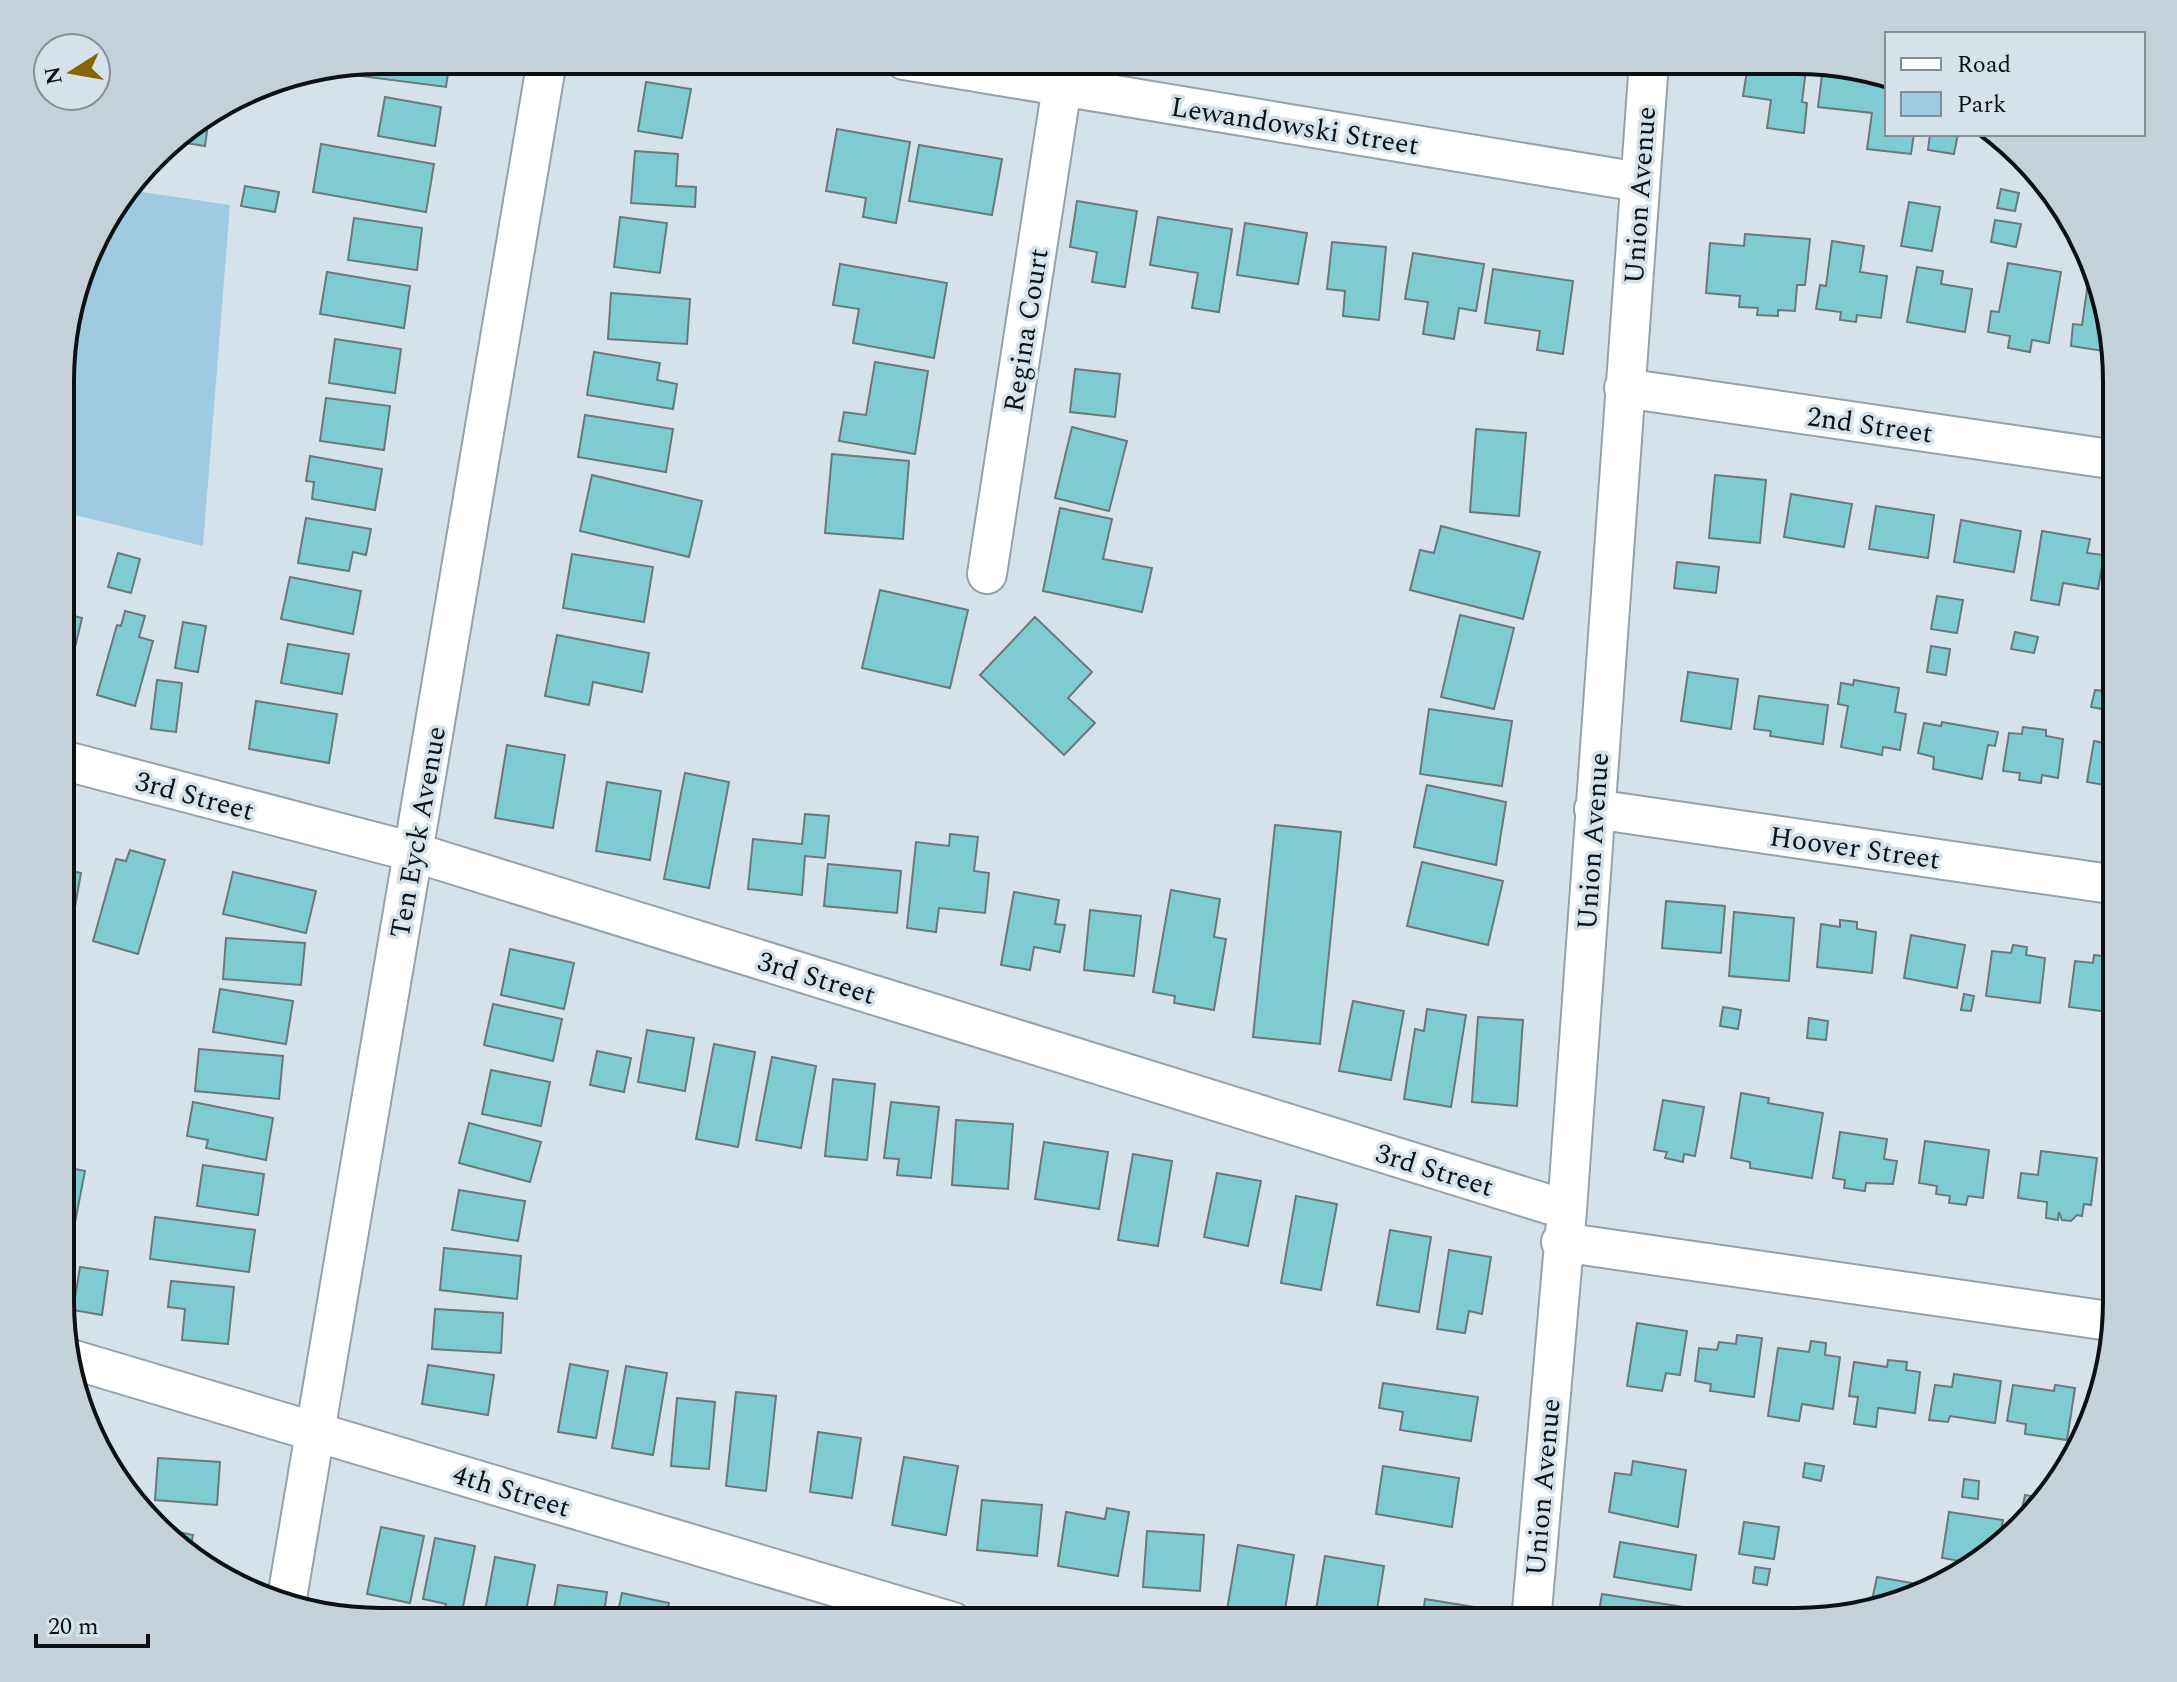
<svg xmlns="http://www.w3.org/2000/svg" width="2177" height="1682" viewBox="0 0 2177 1682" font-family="Spectral,serif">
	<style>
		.green { fill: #9fcae1 }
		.building { fill: #7fcbd2; stroke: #6a797a; stroke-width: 2 }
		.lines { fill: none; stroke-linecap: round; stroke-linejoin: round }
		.minor-casing { stroke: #96a2a9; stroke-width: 42 }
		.minor { stroke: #fff; stroke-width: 38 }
		.labels { text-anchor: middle; stroke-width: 7; stroke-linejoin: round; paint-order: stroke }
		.street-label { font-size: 28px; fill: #0d1114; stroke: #d5e2ea }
		.rim { fill: none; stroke: #0d1114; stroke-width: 4 }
	</style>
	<rect width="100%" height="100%" fill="#d5e2ea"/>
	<path class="green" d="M 128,190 L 230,205 L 203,546 L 62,512 L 63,338 L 103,221 Z"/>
	<path class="building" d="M 381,60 L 450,60 L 446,87 L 337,73 L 338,67 Z
		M 1527,61 L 1570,61 L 1570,73 L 1527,70 Z
		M 1709,61 L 1807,61 L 1802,102 L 1807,103 L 1804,133 L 1767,128 L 1771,100 L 1743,96 L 1747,71 L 1709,65 Z
		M 1823,67 L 1887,77 L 1887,134 L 1914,134 L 1911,154 L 1867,149 L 1872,113 L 1818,107 Z
		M 646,82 L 691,89 L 682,138 L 638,131 Z
		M 385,97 L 441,107 L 435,146 L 378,136 Z
		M 209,116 L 205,146 L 179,142 L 180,133 Z
		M 837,129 L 910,142 L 896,223 L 863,217 L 866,198 L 826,191 Z
		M 1930,134 L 1958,134 L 1954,154 L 1928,150 Z
		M 321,144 L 434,164 L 426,212 L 313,192 Z
		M 919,145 L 1002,159 L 992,215 L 909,201 Z
		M 635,151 L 678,154 L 676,186 L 696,187 L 695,207 L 631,203 Z
		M 245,186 L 279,192 L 275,212 L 241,206 Z
		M 2001,189 L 2019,193 L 2015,211 L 1997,208 Z
		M 1077,201 L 1137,211 L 1125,287 L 1092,282 L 1097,252 L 1070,247 Z
		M 1909,202 L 1940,207 L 1932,251 L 1901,246 Z
		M 620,217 L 667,223 L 660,273 L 614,267 Z
		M 1158,217 L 1232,229 L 1219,312 L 1192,308 L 1198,273 L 1150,265 Z
		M 354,218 L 422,228 L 417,270 L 348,260 Z
		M 1995,220 L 2021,224 L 2016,247 L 1991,242 Z
		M 1245,223 L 1307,233 L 1298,284 L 1237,275 Z
		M 1745,234 L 1810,239 L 1805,285 L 1797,285 L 1795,311 L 1778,310 L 1778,316 L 1757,315 L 1758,308 L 1739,307 L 1740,296 L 1706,293 L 1710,243 L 1744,246 Z
		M 1832,241 L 1864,246 L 1860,272 L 1887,276 L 1881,318 L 1857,315 L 1856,322 L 1840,320 L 1841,312 L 1816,309 L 1820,285 L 1826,286 Z
		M 1332,242 L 1386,247 L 1379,320 L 1343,316 L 1345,291 L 1327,289 Z
		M 1413,253 L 1484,264 L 1476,311 L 1459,308 L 1454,339 L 1423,334 L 1428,302 L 1405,299 Z
		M 2008,263 L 2061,272 L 2049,343 L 2032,340 L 2030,352 L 2008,348 L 2010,336 L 1988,332 L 1991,311 L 1999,312 Z
		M 840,264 L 947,283 L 934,358 L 853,343 L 859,309 L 833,305 Z
		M 1917,267 L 1943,271 L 1941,284 L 1972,289 L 1965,332 L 1907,322 Z
		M 1493,269 L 1573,281 L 1563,354 L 1537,350 L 1540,331 L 1485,323 Z
		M 327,272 L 410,286 L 404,328 L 320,314 Z
		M 2088,283 L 2094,284 L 2110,352 L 2071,346 L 2073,324 L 2082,325 Z
		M 611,293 L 690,299 L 687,344 L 608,339 Z
		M 335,339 L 401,349 L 395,393 L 329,383 Z
		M 594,352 L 660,363 L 657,380 L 677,384 L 673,409 L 587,395 Z
		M 875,362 L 928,371 L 915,454 L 839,441 L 844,412 L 866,415 Z
		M 1075,369 L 1120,374 L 1115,417 L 1070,412 Z
		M 326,398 L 390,406 L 384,450 L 320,441 Z
		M 585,415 L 673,429 L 666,472 L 578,457 Z
		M 1072,427 L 1127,441 L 1109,511 L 1055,498 Z
		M 1476,429 L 1526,433 L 1519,516 L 1470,512 Z
		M 832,454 L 909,461 L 903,539 L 825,533 Z
		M 310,456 L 382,469 L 375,510 L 312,499 L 314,482 L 306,481 Z
		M 592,475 L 702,501 L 689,557 L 580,531 Z
		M 1715,475 L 1766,480 L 1760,543 L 1709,538 Z
		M 1791,494 L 1852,504 L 1844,547 L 1784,537 Z
		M 1876,506 L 1934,515 L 1928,558 L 1869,549 Z
		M 1060,508 L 1112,519 L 1103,559 L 1152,568 L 1142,612 L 1043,591 Z
		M 306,518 L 371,529 L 366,555 L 353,552 L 349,571 L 298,563 Z
		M 1961,520 L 2021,531 L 2014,572 L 1954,562 Z
		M 1441,526 L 1540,552 L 1523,619 L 1410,590 L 1420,550 L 1434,553 Z
		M 2042,531 L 2090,539 L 2087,553 L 2104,555 L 2098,589 L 2063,583 L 2059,605 L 2031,600 Z
		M 118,553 L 140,559 L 131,593 L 108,587 Z
		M 572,554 L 653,567 L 644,622 L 563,608 Z
		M 1677,562 L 1719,567 L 1716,593 L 1674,588 Z
		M 290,577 L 361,591 L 353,634 L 281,619 Z
		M 880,590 L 968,610 L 950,688 L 862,668 Z
		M 1937,596 L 1963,600 L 1957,633 L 1931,629 Z
		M 125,611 L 145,616 L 139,637 L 153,641 L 135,706 L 97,695 L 117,625 L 121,626 Z
		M 62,613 L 82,618 L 66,685 L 62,684 Z
		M 1460,615 L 1514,628 L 1494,709 L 1441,697 Z
		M 1035,617 L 1092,672 L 1068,698 L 1095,723 L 1064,755 L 980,675 Z
		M 183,622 L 206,626 L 198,672 L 175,668 Z
		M 2015,632 L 2038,637 L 2034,653 L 2011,649 Z
		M 557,635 L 649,653 L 642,692 L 593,682 L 589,705 L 545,696 Z
		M 288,644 L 349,654 L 342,694 L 281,683 Z
		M 1931,646 L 1950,649 L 1946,675 L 1927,672 Z
		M 1688,672 L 1738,679 L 1731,729 L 1681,721 Z
		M 157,680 L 182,683 L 176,732 L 151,729 Z
		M 1854,680 L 1899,688 L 1895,712 L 1906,714 L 1900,750 L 1883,747 L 1882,755 L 1841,747 L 1848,706 L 1838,704 L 1841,683 L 1853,685 Z
		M 2095,690 L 2105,691 L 2102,709 L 2091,707 Z
		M 1759,696 L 1828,705 L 1823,744 L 1770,736 L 1771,731 L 1754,729 Z
		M 256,701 L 337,714 L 329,763 L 249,749 Z
		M 1429,709 L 1512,721 L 1502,786 L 1420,774 Z
		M 1942,722 L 1998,732 L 1995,746 L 1988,745 L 1982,779 L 1933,769 L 1934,757 L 1918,753 L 1924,723 L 1941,726 Z
		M 2023,727 L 2046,730 L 2046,736 L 2063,739 L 2058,778 L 2042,775 L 2041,783 L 2019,780 L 2020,773 L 2003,771 L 2009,733 L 2022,734 Z
		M 2094,741 L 2117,745 L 2117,787 L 2087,782 Z
		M 507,745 L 565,755 L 553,828 L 495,818 Z
		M 685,773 L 729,782 L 709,888 L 664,879 Z
		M 607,782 L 661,791 L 650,860 L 596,851 Z
		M 1427,785 L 1506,802 L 1496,865 L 1414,847 Z
		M 805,814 L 829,816 L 825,858 L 805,856 L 802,895 L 748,889 L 753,839 L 802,844 Z
		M 1275,825 L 1341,832 L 1320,1044 L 1253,1037 Z
		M 950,834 L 978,837 L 974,871 L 989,873 L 985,913 L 939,908 L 936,932 L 907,928 L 916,842 L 949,846 Z
		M 130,850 L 165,860 L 138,954 L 93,941 L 116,859 L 126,861 Z
		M 1422,862 L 1503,881 L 1488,945 L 1407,926 Z
		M 828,864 L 901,871 L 897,913 L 824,906 Z
		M 62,869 L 81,873 L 69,941 L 62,939 Z
		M 233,872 L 316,891 L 306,933 L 223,914 Z
		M 1171,890 L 1220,899 L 1214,937 L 1226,939 L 1214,1010 L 1174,1003 L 1175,996 L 1153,992 Z
		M 1014,892 L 1059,900 L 1055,924 L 1065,925 L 1060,952 L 1034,947 L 1030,970 L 1001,965 Z
		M 1666,901 L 1725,906 L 1721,953 L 1662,948 Z
		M 1090,910 L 1141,916 L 1134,976 L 1084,970 Z
		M 1734,912 L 1794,918 L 1789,981 L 1729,976 Z
		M 1840,920 L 1857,922 L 1857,929 L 1876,932 L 1872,973 L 1817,967 L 1821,924 L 1840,927 Z
		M 1911,935 L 1965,945 L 1957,988 L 1904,978 Z
		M 226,938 L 305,943 L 301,985 L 223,979 Z
		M 2013,945 L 2027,947 L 2026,955 L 2045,958 L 2040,1003 L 1986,996 L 1992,951 L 2011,953 Z
		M 510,949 L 574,963 L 564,1009 L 501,995 Z
		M 2094,955 L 2111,957 L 2109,967 L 2117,968 L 2117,1013 L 2069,1007 L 2075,961 L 2093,963 Z
		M 220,989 L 293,1001 L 286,1044 L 213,1032 Z
		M 1964,994 L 1974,996 L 1971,1011 L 1961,1010 Z
		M 1353,1001 L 1404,1011 L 1391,1080 L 1339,1071 Z
		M 493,1004 L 562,1019 L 553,1061 L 484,1045 Z
		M 1723,1007 L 1741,1010 L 1738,1029 L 1720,1026 Z
		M 1427,1009 L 1466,1015 L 1451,1107 L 1404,1099 L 1415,1029 L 1424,1031 Z
		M 1478,1017 L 1523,1020 L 1517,1106 L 1472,1102 Z
		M 1809,1018 L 1828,1021 L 1826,1040 L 1807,1038 Z
		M 647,1030 L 694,1038 L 685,1091 L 638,1082 Z
		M 714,1044 L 755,1052 L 738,1147 L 696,1139 Z
		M 199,1049 L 283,1056 L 279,1099 L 195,1091 Z
		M 597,1051 L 631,1058 L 624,1092 L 590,1085 Z
		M 772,1057 L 816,1066 L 801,1148 L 756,1140 Z
		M 491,1070 L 550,1082 L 541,1126 L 482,1114 Z
		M 833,1079 L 875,1084 L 867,1160 L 825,1156 Z
		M 1741,1093 L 1769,1098 L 1768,1103 L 1823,1113 L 1812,1178 L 1750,1168 L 1750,1162 L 1731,1158 Z
		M 1663,1100 L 1704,1107 L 1695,1156 L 1684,1154 L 1683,1162 L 1665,1158 L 1667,1152 L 1654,1150 Z
		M 193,1102 L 273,1118 L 266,1160 L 206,1148 L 208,1140 L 187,1136 Z
		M 891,1102 L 939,1107 L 931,1178 L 897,1175 L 899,1159 L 884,1158 Z
		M 956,1120 L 1013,1124 L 1008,1189 L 952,1185 Z
		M 469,1123 L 541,1142 L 530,1182 L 459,1163 Z
		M 1840,1132 L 1887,1139 L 1884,1159 L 1897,1161 L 1893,1184 L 1866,1183 L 1865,1191 L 1844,1188 L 1845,1180 L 1833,1178 Z
		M 1925,1141 L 1989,1150 L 1983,1198 L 1968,1196 L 1966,1205 L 1949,1203 L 1950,1196 L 1936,1194 L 1937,1186 L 1919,1183 Z
		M 1044,1142 L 1108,1152 L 1099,1209 L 1035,1199 Z
		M 2041,1151 L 2097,1158 L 2091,1205 L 2084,1204 L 2082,1216 L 2077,1215 L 2071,1221 L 2062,1220 L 2059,1212 L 2058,1220 L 2046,1218 L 2047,1202 L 2018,1198 L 2021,1173 L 2038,1175 Z
		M 1133,1154 L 1172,1161 L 1158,1246 L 1118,1240 Z
		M 203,1165 L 264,1174 L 258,1215 L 197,1206 Z
		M 61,1166 L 85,1171 L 66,1268 L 61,1267 Z
		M 1217,1173 L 1261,1181 L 1248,1246 L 1204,1237 Z
		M 459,1190 L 525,1201 L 518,1241 L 452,1230 Z
		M 1296,1196 L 1337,1204 L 1321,1290 L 1281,1283 Z
		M 155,1217 L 255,1230 L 249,1272 L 150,1259 Z
		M 1390,1230 L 1431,1237 L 1419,1312 L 1377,1305 Z
		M 444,1248 L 521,1256 L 517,1299 L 440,1290 Z
		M 1449,1250 L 1491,1257 L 1482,1314 L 1469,1311 L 1465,1333 L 1437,1329 Z
		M 80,1267 L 108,1271 L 102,1315 L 73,1310 Z
		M 171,1281 L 234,1287 L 228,1344 L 182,1340 L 185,1309 L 168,1307 Z
		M 435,1309 L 503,1313 L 501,1353 L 432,1349 Z
		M 1637,1323 L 1687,1331 L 1680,1375 L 1666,1373 L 1662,1391 L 1627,1386 Z
		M 1737,1335 L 1762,1338 L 1754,1397 L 1710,1391 L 1711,1384 L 1695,1381 L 1699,1348 L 1717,1350 L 1719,1342 L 1736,1344 Z
		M 1811,1341 L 1826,1343 L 1825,1355 L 1840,1357 L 1833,1409 L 1802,1404 L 1799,1421 L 1768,1416 L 1778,1348 L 1809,1352 Z
		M 1888,1360 L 1907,1362 L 1906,1370 L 1920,1372 L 1915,1413 L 1878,1408 L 1876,1427 L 1854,1424 L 1858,1397 L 1849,1396 L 1854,1362 L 1887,1367 Z
		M 570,1364 L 608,1371 L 596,1438 L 558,1432 Z
		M 428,1365 L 494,1375 L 488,1415 L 422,1404 Z
		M 626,1366 L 667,1373 L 653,1455 L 612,1448 Z
		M 1954,1374 L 2001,1381 L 1995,1423 L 1950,1416 L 1948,1422 L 1929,1420 L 1935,1385 L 1952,1387 Z
		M 1383,1383 L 1478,1397 L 1471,1441 L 1400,1430 L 1403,1412 L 1379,1408 Z
		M 2013,1385 L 2054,1391 L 2055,1385 L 2075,1388 L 2067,1440 L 2025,1434 L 2026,1424 L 2007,1421 Z
		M 736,1392 L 776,1396 L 766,1491 L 726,1486 Z
		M 677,1398 L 715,1402 L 709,1469 L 671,1466 Z
		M 2088,1399 L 2098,1400 L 2088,1432 L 2085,1432 Z
		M 818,1432 L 861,1438 L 852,1498 L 810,1492 Z
		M 904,1457 L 958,1466 L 946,1535 L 892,1525 Z
		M 158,1458 L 220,1462 L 217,1505 L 155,1500 Z
		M 1633,1461 L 1686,1470 L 1678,1527 L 1609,1512 L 1615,1473 L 1631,1475 Z
		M 1805,1463 L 1824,1466 L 1821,1481 L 1803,1477 Z
		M 1383,1466 L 1459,1478 L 1452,1527 L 1376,1514 Z
		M 1964,1479 L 1979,1481 L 1978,1499 L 1962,1497 Z
		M 2025,1495 L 2043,1498 L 2038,1512 L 2022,1509 Z
		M 982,1500 L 1042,1505 L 1037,1556 L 977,1550 Z
		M 1107,1508 L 1129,1512 L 1118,1576 L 1058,1566 L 1066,1512 L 1105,1519 Z
		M 1949,1512 L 2003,1520 L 2002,1526 L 2016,1529 L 1972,1563 L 1942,1558 Z
		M 1744,1522 L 1779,1527 L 1774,1559 L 1739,1554 Z
		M 381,1527 L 424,1536 L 410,1603 L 367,1594 Z
		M 159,1528 L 193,1535 L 189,1555 L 170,1543 Z
		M 1147,1531 L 1204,1535 L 1200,1591 L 1143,1587 Z
		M 435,1538 L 475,1546 L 463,1607 L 485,1611 L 495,1557 L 535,1565 L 524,1621 L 494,1621 L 479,1617 L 478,1621 L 443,1621 L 446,1604 L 423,1599 Z
		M 1620,1542 L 1696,1555 L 1691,1590 L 1614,1577 Z
		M 1238,1545 L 1294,1555 L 1283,1622 L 1225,1622 Z
		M 1325,1556 L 1384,1566 L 1375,1622 L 1314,1622 Z
		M 1755,1567 L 1770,1569 L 1767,1585 L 1753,1583 Z
		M 1877,1577 L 1912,1583 L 1910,1596 L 1871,1605 Z
		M 558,1585 L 607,1592 L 603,1621 L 552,1621 Z
		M 622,1593 L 669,1603 L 665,1621 L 616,1621 Z
		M 1602,1594 L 1690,1608 L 1688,1622 L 1597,1622 Z
		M 1425,1599 L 1475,1607 L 1473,1622 L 1422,1622 Z"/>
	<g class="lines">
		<defs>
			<path id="minor" d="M 904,60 L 1639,182
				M 1624,388 L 2117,460
				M 987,574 L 1062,86
				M 62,760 L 413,852 L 1567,1210
				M 1594,809 L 2117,885
				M 1561,1242 L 2116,1322
				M 71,1359 L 953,1622
				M 286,1604 L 547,60
				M 1531,1622 L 1567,1210 L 1649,61"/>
		</defs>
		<use href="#minor" class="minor-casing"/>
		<use href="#minor" class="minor"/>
	</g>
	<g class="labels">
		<g class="street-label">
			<text transform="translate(1295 125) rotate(9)" y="10">Lewandowski Street</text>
			<text transform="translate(1639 195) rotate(-86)" y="10">Union Avenue</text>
			<text transform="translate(1025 330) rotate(-81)" y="10">Regina Court</text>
			<text transform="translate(1870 424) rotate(8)" y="10">2nd Street</text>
			<text transform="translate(195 795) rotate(15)" y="10">3rd Street</text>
			<text transform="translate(417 832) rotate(-80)" y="10">Ten Eyck Avenue</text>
			<text transform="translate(1592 841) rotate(-86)" y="10">Union Avenue</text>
			<text transform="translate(1855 847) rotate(8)" y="10">Hoover Street</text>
			<text transform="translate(817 977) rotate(17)" y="10">3rd Street</text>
			<text transform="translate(1435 1169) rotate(17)" y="10">3rd Street</text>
			<text transform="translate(1542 1487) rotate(-85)" y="10">Union Avenue</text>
			<text transform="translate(512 1490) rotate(17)" y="10">4th Street</text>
		</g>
	</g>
	<path d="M0 0H2177V1682H0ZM381 74H1796A307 307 0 0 1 2103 381V1301A307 307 0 0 1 1796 1608H381A307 307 0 0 1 74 1301V381A307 307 0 0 1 381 74Z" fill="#c5d1d9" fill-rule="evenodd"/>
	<path class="rim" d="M381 74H1796A307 307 0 0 1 2103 381V1301A307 307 0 0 1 1796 1608H381A307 307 0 0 1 74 1301V381A307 307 0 0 1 381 74Z"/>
	<rect x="1885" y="32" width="260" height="104" fill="#d5e2ea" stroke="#858e94" stroke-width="2"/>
	<rect x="1901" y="58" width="40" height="12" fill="#ffffff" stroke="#858e94" stroke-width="2"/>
	<text x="1957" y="72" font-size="24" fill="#0d1114">Road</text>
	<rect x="1901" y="92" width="40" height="24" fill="#9fcae1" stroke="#858e94" stroke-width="2"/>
	<text x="1957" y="112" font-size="24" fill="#0d1114">Park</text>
	<g transform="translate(72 72) rotate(259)"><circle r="38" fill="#d5e2ea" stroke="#858e94" stroke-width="2"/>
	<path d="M0-6L14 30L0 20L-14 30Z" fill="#876601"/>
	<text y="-12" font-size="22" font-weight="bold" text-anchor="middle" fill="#0d1114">N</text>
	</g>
	<path d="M36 1634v12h112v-12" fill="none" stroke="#0d1114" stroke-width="4"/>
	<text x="48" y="1634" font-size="24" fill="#0d1114" stroke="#d5e2ea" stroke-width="6" paint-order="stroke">20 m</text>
</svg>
